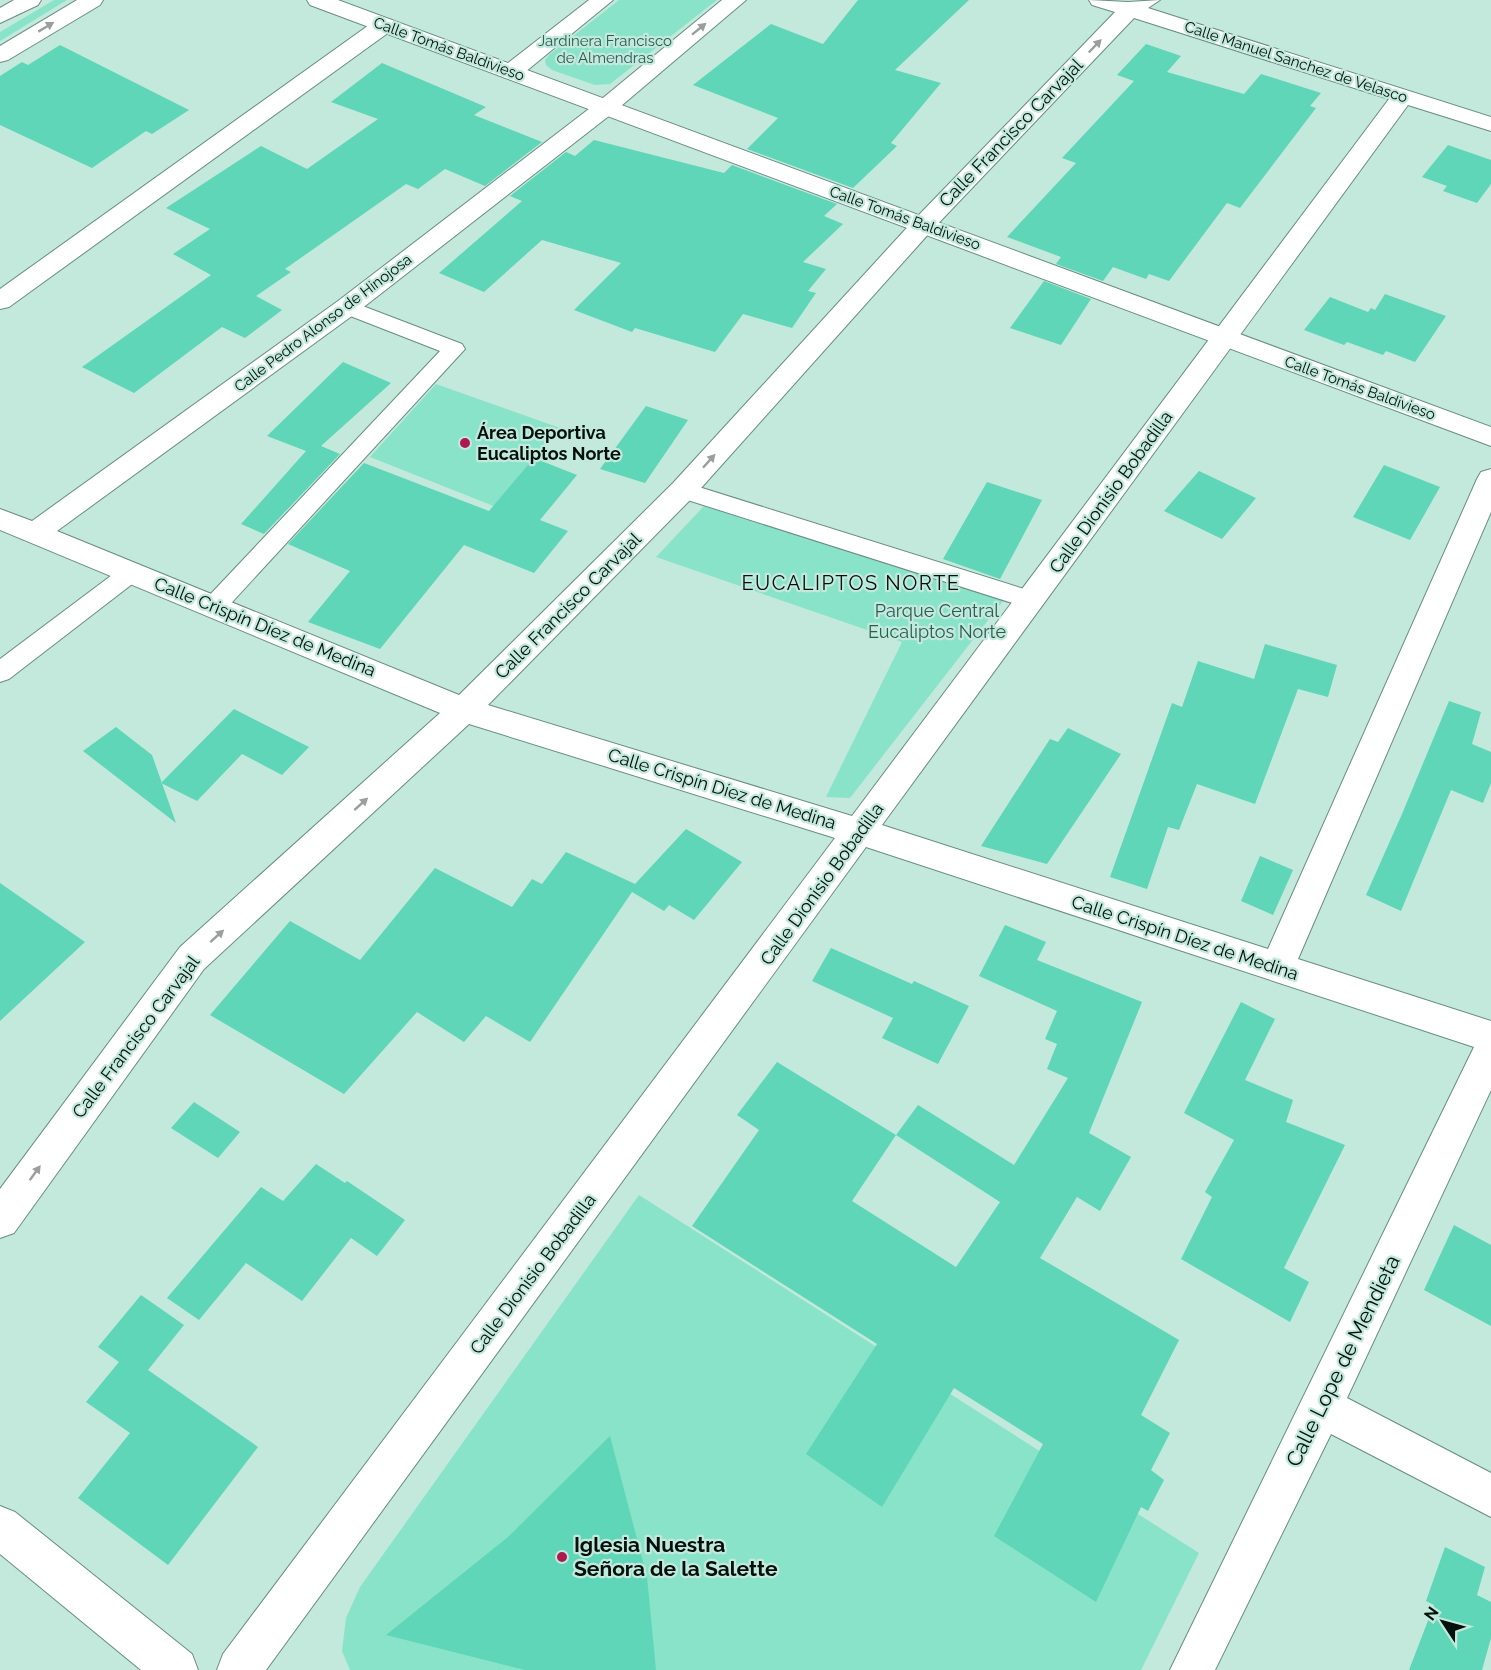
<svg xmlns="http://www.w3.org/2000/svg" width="1491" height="1670" viewBox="0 0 1491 1670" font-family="Raleway,sans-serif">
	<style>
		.green { fill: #89e3c9 }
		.building { fill: #5ed6b7; fill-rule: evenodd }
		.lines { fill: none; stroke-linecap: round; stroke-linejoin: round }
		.lane-casing { stroke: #688d81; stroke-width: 2 }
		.street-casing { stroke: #688d81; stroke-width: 2 }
		.secondary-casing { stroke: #688d81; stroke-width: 2 }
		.primary-casing { stroke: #688d81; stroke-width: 2 }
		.lane { fill: #fff; fill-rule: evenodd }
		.street { fill: #fff; fill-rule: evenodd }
		.secondary { fill: #fff; fill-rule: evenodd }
		.primary { fill: #fff; fill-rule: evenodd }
		.oneway { fill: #9a9f9e }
		.poi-dot { fill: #ac1a4e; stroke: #c2e9dc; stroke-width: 2 }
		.labels { text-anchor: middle; stroke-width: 4.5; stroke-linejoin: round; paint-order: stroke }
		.far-park-label { font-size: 15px; fill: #2a5c4e; stroke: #c2e9dc }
		.far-street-label { font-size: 15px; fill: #03100c; stroke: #c2e9dc }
		.street-label { font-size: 18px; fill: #03100c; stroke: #c2e9dc }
		.poi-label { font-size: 18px; font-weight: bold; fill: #03100c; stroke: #c2e9dc; text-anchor: start }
		.park-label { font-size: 18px; fill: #2a5c4e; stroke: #c2e9dc }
		.neighbourhood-label { font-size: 20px; letter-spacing: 1.5px; fill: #03100c; stroke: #c2e9dc }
		.near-street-label { font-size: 21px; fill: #03100c; stroke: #c2e9dc }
		.near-poi-label { font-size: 21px; font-weight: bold; fill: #03100c; stroke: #c2e9dc; text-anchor: start }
	</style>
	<rect width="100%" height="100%" fill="#c2e9dc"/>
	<path class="green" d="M 54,0 L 67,0 L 0,41 L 0,32 Z
		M 619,0 L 717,0 L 610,84 L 595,85 L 552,70 L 546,65 L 545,60 L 549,55 Z
		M 436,384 L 560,428 L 496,507 L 370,457 Z
		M 704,506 L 1003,601 L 850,798 L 826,797 L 902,642 L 656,557 Z
		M 639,1195 L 1199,1553 L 1141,1670 L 350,1670 L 342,1651 L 346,1618 L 360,1587 Z"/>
	<path class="building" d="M 858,0 L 969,0 L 895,70 L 941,83 L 891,143 L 897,146 L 853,188 L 747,149 L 778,118 L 693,85 L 771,24 L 823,44 Z
		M 1146,44 L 1181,56 L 1167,72 L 1244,94 L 1261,74 L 1321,93 L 1310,106 L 1316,108 L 1240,208 L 1227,203 L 1169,281 L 1149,274 L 1146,279 L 1113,267 L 1103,281 L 1056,264 L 1061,257 L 1007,237 L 1076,163 L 1062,158 L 1134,81 L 1117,75 Z
		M 60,45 L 189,110 L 152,134 L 146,131 L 92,168 L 0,125 L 0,76 L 22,62 L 28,65 Z
		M 382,63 L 486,107 L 474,115 L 542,142 L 485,186 L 445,169 L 418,189 L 406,184 L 285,269 L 291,272 L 256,296 L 282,310 L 245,338 L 222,327 L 134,393 L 82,367 L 211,275 L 173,254 L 210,229 L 166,208 L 261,146 L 307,169 L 378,119 L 331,102 Z
		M 594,140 L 724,173 L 732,165 L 837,204 L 824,216 L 843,224 L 803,262 L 826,269 L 808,291 L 816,293 L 792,328 L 743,314 L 715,352 L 635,328 L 632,332 L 574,310 L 621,263 L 542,240 L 484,292 L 439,273 L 522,201 L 510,196 L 566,152 L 575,156 Z
		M 1448,145 L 1491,160 L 1491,184 L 1477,203 L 1443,191 L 1447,186 L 1422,177 Z
		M 1044,281 L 1091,299 L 1061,345 L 1010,328 Z
		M 1385,294 L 1446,316 L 1415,362 L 1386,351 L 1383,355 L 1347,342 L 1344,345 L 1304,330 L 1330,297 L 1368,312 L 1371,308 L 1375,310 Z
		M 343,362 L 391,383 L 321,446 L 340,454 L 264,534 L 241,524 L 306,451 L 267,436 Z
		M 646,406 L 688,420 L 645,483 L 600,469 Z
		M 534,458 L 577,475 L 540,520 L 568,531 L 534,573 L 464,545 L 380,649 L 308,622 L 350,571 L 288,544 L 364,463 L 489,511 Z
		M 1384,465 L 1440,487 L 1410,540 L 1353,517 Z
		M 1199,471 L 1256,498 L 1222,539 L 1164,511 Z
		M 987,482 L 1042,500 L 1000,579 L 943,559 Z
		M 1265,644 L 1337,665 L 1328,697 L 1298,689 L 1255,804 L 1197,784 L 1179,830 L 1168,827 L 1147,889 L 1110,877 L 1172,703 L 1182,707 L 1198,661 L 1254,679 Z
		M 1449,701 L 1481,712 L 1472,744 L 1491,752 L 1491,783 L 1483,803 L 1451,790 L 1401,911 L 1366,895 L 1402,814 Z
		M 234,709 L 309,747 L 282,775 L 242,754 L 197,801 L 161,783 Z
		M 116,727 L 152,755 L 176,823 L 83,751 Z
		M 1068,728 L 1121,754 L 1047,864 L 981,846 L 1050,739 L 1058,742 Z
		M 686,829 L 742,862 L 694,920 L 669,905 L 664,911 L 632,892 L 530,1042 L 486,1016 L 464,1042 L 417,1012 L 344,1094 L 210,1015 L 290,921 L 360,960 L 435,868 L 512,907 L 532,879 L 542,884 L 566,852 L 635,884 Z
		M 1260,856 L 1293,870 L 1273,915 L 1241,901 Z
		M 0,883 L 85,942 L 0,1021 Z
		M 1005,925 L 1046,942 L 1037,960 L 1142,1002 L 1089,1133 L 1131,1157 L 1100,1211 L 1077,1197 L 1040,1258 L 1179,1340 L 1141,1415 L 1170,1433 L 1151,1470 L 1164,1480 L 1148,1511 L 1141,1507 L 1096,1602 L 994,1536 L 1043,1444 L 954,1388 L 882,1507 L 806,1454 L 877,1344 L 692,1226 L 759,1130 L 737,1115 L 777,1062 L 896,1135 L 918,1105 L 1014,1165 L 1068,1078 L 1047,1069 L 1057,1044 L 1045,1039 L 1057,1011 L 979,976 ZM 896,1135 L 1000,1202 L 956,1267 L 852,1201 Z
		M 831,948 L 912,984 L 914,981 L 969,1006 L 938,1064 L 882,1038 L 893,1018 L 812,981 Z
		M 1241,1002 L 1275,1019 L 1245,1080 L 1293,1100 L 1286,1122 L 1345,1145 L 1284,1268 L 1309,1282 L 1290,1322 L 1181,1259 L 1212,1197 L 1205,1192 L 1234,1140 L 1184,1113 Z
		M 194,1102 L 240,1132 L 218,1158 L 171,1128 Z
		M 316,1164 L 345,1183 L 347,1181 L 405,1220 L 377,1256 L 351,1238 L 302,1301 L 246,1263 L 199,1320 L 167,1298 L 261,1187 L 283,1201 Z
		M 1454,1225 L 1491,1245 L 1491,1326 L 1424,1290 Z
		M 141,1295 L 184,1325 L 148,1370 L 258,1447 L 168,1565 L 78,1498 L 130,1433 L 86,1402 L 119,1362 L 98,1347 Z
		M 610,1436 L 647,1577 L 656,1670 L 525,1670 L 386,1635 L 508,1537 Z
		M 1445,1547 L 1485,1567 L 1477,1595 L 1491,1602 L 1491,1638 L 1482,1670 L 1409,1670 L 1434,1605 L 1426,1601 Z"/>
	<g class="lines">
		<defs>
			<path id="lane" d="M 347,300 L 462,344 L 465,349 L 223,612 L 214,615 L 205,612 L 202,606 L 205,600 L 440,351 L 340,312 L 337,307 L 340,302 Z
				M 683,482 L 1040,594 L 1043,600 L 1040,606 L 1031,609 L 675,496 L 671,490 L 675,484 Z
				M 132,563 L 140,566 L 144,572 L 140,578 L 9,679 L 0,682 L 0,659 L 124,566 Z"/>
			<path id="street" d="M 589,0 L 613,0 L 519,77 L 511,79 L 503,77 L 500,72 L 503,67 Z
				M 722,0 L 746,0 L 614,112 L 356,313 L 57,531 L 459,695 L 673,483 L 914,220 L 1115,12 L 1092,5 L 1089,0 L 1128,2 L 1160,0 L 1148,8 L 1491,117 L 1491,131 L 1408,105 L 882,825 L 1268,949 L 1477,479 L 1481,472 L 1491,469 L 1491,512 L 1298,959 L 1491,1021 L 1491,1090 L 1347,1398 L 1491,1473 L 1491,1517 L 1331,1434 L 1215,1670 L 1170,1670 L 1474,1047 L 866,847 L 266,1670 L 217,1670 L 223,1654 L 835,838 L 469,724 L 204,969 L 14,1233 L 0,1238 L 0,1189 L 180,947 L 440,713 L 0,530 L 0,509 L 32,521 L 338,301 L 598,102 ZM 1134,18 L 1389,99 L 852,816 L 488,705 L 693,497 L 932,230 Z
				M 384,18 L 392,20 L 395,25 L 392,30 L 9,307 L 0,309 L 0,289 L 376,20 Z"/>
			<path id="secondary" d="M 307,0 L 338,0 L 1491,427 L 1491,446 L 310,5 Z
				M 0,1506 L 15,1512 L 192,1654 L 198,1670 L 141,1670 L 0,1554 Z"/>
			<path id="primary" d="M 14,0 L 41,0 L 38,5 L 0,23 L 0,8 Z
				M 77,0 L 103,0 L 100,5 L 8,60 L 0,62 L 0,46 Z"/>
		</defs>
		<use href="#lane" class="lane-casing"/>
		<use href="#street" class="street-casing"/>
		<use href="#secondary" class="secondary-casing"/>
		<use href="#primary" class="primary-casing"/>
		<use href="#lane" class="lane"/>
		<use href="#street" class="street"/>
		<use href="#secondary" class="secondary"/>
		<use href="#primary" class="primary"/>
	</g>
	<defs><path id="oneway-solid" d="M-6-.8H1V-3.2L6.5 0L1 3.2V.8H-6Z" transform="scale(1.5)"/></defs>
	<g class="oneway">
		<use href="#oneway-solid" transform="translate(46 27) rotate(-31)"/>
		<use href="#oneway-solid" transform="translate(699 29) rotate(-39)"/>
		<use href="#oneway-solid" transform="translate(1095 46) rotate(-46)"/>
		<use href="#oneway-solid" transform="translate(709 461) rotate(-48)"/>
		<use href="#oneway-solid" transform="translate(361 804) rotate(-42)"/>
		<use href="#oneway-solid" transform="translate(217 936) rotate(-42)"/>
		<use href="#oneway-solid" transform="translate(35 1173) rotate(-54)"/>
	</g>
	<g class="poi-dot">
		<circle cx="465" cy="443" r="6"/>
		<circle cx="562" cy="1557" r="6"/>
	</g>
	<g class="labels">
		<g class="far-park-label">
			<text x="605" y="46">Jardinera Francisco<tspan x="605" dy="17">de Almendras</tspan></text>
		</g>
		<g class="far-street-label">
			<text transform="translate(449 49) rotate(20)" y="5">Calle Tomás Baldivieso</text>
			<text transform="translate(1296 62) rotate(18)" y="5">Calle Manuel Sanchez de Velasco</text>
			<text transform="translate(905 218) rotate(20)" y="5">Calle Tomás Baldivieso</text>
			<text transform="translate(323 323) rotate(-37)" y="5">Calle Pedro Alonso de Hinojosa</text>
			<text transform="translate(1360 388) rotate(20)" y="5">Calle Tomás Baldivieso</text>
		</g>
		<g class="street-label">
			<text transform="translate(1011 133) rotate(-46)" y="6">Calle Francisco Carvajal</text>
			<text transform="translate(1111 492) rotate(-54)" y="6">Calle Dionisio Bobadilla</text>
			<text transform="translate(568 606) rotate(-45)" y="6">Calle Francisco Carvajal</text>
			<text transform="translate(265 627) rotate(22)" y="6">Calle Crispín Díez de Medina</text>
			<text transform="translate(722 789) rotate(17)" y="6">Calle Crispín Díez de Medina</text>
			<text transform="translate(822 884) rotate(-54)" y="6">Calle Dionisio Bobadilla</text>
			<text transform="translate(1185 938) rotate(18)" y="6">Calle Crispín Díez de Medina</text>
			<text transform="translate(136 1037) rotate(-53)" y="6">Calle Francisco Carvajal</text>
			<text transform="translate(533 1274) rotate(-53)" y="6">Calle Dionisio Bobadilla</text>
		</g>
		<g class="poi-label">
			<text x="477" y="439">Área Deportiva<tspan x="477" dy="21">Eucaliptos Norte</tspan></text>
		</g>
		<g class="park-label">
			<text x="937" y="617">Parque Central<tspan x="937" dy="21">Eucaliptos Norte</tspan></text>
		</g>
		<g class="neighbourhood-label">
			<text x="851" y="590">EUCALIPTOS NORTE</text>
		</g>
		<g class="near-street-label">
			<text transform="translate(1343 1361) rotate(-64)" y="7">Calle Lope de Mendieta</text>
		</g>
		<g class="near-poi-label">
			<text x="574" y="1552">Iglesia Nuestra<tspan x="574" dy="24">Señora de la Salette</tspan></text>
		</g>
	</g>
	<g transform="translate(1443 1622) rotate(306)" stroke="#c2e9dc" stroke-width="4.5" paint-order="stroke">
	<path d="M0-4.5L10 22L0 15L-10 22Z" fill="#03100c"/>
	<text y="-9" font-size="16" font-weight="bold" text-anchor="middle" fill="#03100c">N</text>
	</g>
</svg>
